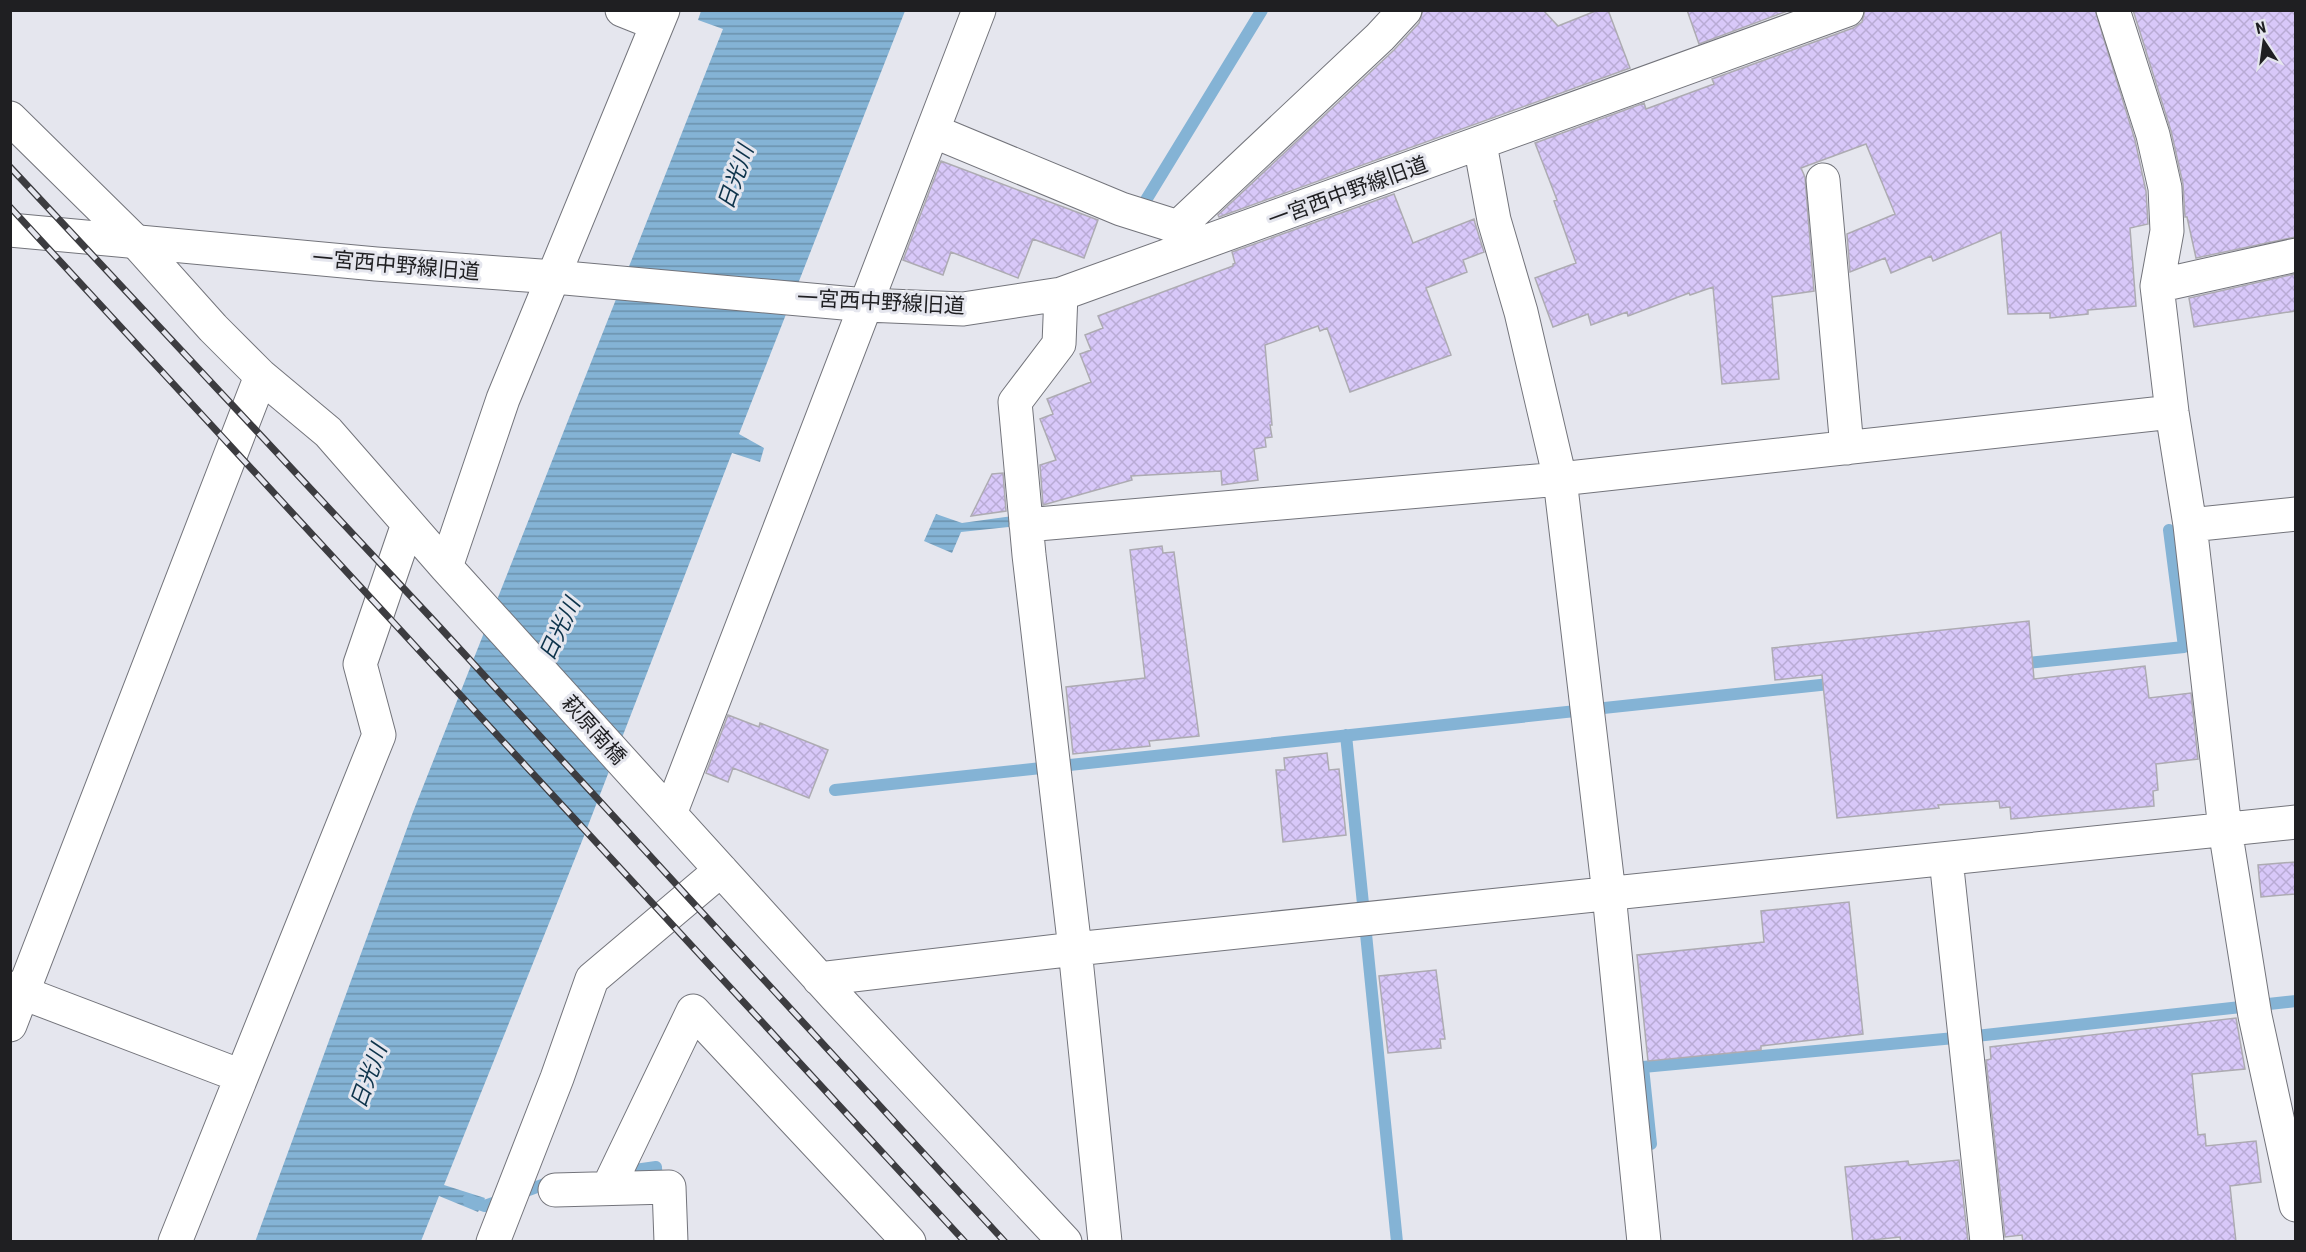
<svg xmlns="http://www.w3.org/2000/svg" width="2306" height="1252" viewBox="0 0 2306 1252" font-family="'Roboto Condensed','Noto Sans JP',sans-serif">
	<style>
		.water { fill: url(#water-rules) }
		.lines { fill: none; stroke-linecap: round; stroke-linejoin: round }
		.stream { stroke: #84b3d5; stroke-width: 12 }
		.building { fill: url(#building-cross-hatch); stroke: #adabb2; stroke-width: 1.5 }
		.street-casing { stroke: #73747b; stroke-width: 35 }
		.secondary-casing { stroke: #73747b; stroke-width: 35 }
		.street { stroke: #fff; stroke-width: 33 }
		.secondary { stroke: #fff; stroke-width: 33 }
		.rail-casing { stroke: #3c3c40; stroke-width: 7 }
		.rail { stroke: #e5e6ee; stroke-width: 4.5; stroke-dasharray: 14; stroke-linecap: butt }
		.labels { text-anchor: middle; stroke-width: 6; stroke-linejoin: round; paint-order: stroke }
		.street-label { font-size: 21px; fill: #1f1f22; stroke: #e5e6ee }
		.water-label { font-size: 22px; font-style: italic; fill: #0d334b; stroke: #e5e6ee }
	</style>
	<defs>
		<pattern id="water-rules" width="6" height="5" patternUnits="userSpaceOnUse" patternTransform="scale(1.5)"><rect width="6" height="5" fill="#84b3d5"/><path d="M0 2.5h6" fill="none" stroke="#6b91ac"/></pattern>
		<pattern id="building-cross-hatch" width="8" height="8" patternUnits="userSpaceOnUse" patternTransform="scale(1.5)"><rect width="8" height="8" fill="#d8c8f9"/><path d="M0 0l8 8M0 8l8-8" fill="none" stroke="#b9abd5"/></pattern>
	</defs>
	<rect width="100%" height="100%" fill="#e5e6ee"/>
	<path class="water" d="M 701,11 L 905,11 L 739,434 L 764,448 L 760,462 L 732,453 L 584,836 L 444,1185 L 485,1198 L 478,1212 L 439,1196 L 421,1241 L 255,1242 L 413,812 L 723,29 L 698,20 Z
		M 936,514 L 962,523 L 1019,515 L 1019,526 L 961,532 L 952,553 L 924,541 Z"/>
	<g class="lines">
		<path class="stream" d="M 1146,200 L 1262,10
			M 2017,664 L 2184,647 L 2169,530
			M 1346,735 L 1397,1242
			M 835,790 L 1839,683
			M 1651,1144 L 1643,1067 L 1976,1036 L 2296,1001
			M 621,1172 L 656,1167 L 657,1186
			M 468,1200 L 485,1206 L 553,1181"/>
	</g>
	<path class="building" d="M 1423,10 L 1543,10 L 1558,26 L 1598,10 L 1608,10 L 1630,68 L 1219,217 L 1218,215 L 1394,50 L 1419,23 Z
		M 1687,10 L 1790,10 L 1699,44 Z
		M 1865,10 L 2095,10 L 2135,140 L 2146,191 L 2148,224 L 2130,228 L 2136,306 L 2088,310 L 2088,314 L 2050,318 L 2050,313 L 2008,314 L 2001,232 L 1933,261 L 1931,256 L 1891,273 L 1885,258 L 1850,272 L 1847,234 L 1895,214 L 1866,144 L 1801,168 L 1805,177 L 1814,291 L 1772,297 L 1779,379 L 1722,384 L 1713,287 L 1690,295 L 1689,293 L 1628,316 L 1627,312 L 1591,325 L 1588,314 L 1553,327 L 1535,278 L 1576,263 L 1554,201 L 1557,200 L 1535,143 L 1644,103 L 1646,109 L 1714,84 L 1712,79 L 1853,28 L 1862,22 Z
		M 2133,10 L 2295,10 L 2295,237 L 2196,258 L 2187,217 L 2185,217 L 2183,184 L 2171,131 Z
		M 941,161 L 1098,220 L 1084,258 L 1033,239 L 1018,278 L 951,252 L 943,275 L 903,260 Z
		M 1394,194 L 1413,243 L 1474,219 L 1475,223 L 1484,252 L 1463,260 L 1467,272 L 1426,288 L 1451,355 L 1350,392 L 1327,328 L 1320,331 L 1318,326 L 1265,345 L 1272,425 L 1270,425 L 1272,437 L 1265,438 L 1266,447 L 1254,449 L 1258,480 L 1222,485 L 1221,471 L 1131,476 L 1132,480 L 1043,505 L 1040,465 L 1056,460 L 1040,419 L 1053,414 L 1047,399 L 1091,382 L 1080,354 L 1091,350 L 1085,335 L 1103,328 L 1098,316 L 1233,266 L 1233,264 L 1235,263 L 1232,252 Z
		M 2295,274 L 2295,311 L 2194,327 L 2189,298 Z
		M 1003,473 L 1006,511 L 971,516 L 992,474 Z
		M 1162,546 L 1163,553 L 1174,552 L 1199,736 L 1149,741 L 1150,746 L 1073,754 L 1066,687 L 1145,678 L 1130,550 Z
		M 2029,621 L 2034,679 L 2145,666 L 2149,698 L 2191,693 L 2198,759 L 2156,764 L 2158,790 L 2153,791 L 2154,806 L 2011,819 L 2010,807 L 2000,808 L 1999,801 L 1938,805 L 1939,808 L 1837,818 L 1822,675 L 1775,680 L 1772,648 Z
		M 728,715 L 759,727 L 760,723 L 828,750 L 809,798 L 733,768 L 728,782 L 706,773 Z
		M 1327,753 L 1329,770 L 1339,769 L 1346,835 L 1283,842 L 1276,770 L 1285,770 L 1284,758 Z
		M 2295,862 L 2295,894 L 2261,897 L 2258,865 Z
		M 1849,902 L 1863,1034 L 1761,1046 L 1761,1050 L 1648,1061 L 1637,955 L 1764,942 L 1761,911 Z
		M 1436,970 L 1445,1039 L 1440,1039 L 1441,1048 L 1388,1053 L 1379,976 Z
		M 2236,1018 L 2245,1069 L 2192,1074 L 2198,1135 L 2205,1134 L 2206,1146 L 2256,1141 L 2261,1182 L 2230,1186 L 2236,1242 L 2023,1242 L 2022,1235 L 2005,1237 L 1986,1060 L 1991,1059 L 1990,1047 Z
		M 1959,1160 L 1968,1241 L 1901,1242 L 1900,1237 L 1853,1242 L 1845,1167 L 1908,1161 L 1909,1165 Z"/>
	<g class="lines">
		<defs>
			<path id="street" d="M 622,10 L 657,24
				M 2113,10 L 2153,135 L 2165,188 L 2167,231 L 2157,286 L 2172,412 L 2190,525 L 2225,829 L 2255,1016 L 2296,1205
				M 10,118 L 136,242 L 213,328 L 261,376 L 328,432 L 446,567 L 836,997 L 1065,1242
				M 933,131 L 1121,209 L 1178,227 L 1186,246
				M 1480,144 L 1494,220 L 1521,312 L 1560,479 L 1609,894 L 1644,1242
				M 1823,180 L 1847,448
				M 1178,227 L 1380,37 L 1405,10
				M 2157,286 L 2296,255
				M 1061,294 L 1059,344 L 1015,402 L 1029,555 L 1075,949 L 1105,1242
				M 866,305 L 963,309 L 1061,294 L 1847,10
				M 1026,525 L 1560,479 L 2172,412
				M 2190,525 L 2296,514
				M 446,567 L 503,399 L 663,10
				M 670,814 L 979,10
				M 1946,859 L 1987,1242
				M 819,979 L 1075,949 L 2296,822
				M 10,988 L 241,1076
				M 10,1025 L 261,376
				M 608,1188 L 693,1011 L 909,1242
				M 555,1190 L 669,1187 L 671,1242
				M 175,1242 L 379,735 L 360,664 L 408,524
				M 493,1242 L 557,1078 L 592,979 L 721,870"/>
			<path id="secondary" d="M 10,230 L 376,264 L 554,277 L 866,305"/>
		</defs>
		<use href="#street" class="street-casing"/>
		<use href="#secondary" class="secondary-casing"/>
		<use href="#street" class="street"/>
		<use href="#secondary" class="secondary"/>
		<defs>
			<path id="rail" d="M 10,167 L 435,622 L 1005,1242
				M 10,207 L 965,1242"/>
		</defs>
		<use href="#rail" class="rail-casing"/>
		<use href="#rail" class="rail"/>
	</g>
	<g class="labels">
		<g class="street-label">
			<text transform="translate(1348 192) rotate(-20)" y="7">一宮西中野線旧道</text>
			<text transform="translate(396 265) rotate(5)" y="7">一宮西中野線旧道</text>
			<text transform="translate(881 302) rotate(3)" y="7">一宮西中野線旧道</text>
			<text transform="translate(594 730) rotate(48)" y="7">萩原南橋</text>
		</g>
		<g class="water-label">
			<text transform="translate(735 177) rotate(-71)" y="8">日光川</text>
			<text transform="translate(559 629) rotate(-65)" y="8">日光川</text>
			<text transform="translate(368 1076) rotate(-70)" y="8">日光川</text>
		</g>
	</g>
	<rect width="2306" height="1252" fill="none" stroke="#1f1f22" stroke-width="24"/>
	<g transform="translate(2264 42) rotate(347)" stroke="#e5e6ee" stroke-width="4.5" paint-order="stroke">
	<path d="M0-4.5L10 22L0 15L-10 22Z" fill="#1f1f22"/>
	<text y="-9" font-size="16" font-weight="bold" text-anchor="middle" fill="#1f1f22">N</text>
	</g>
</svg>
